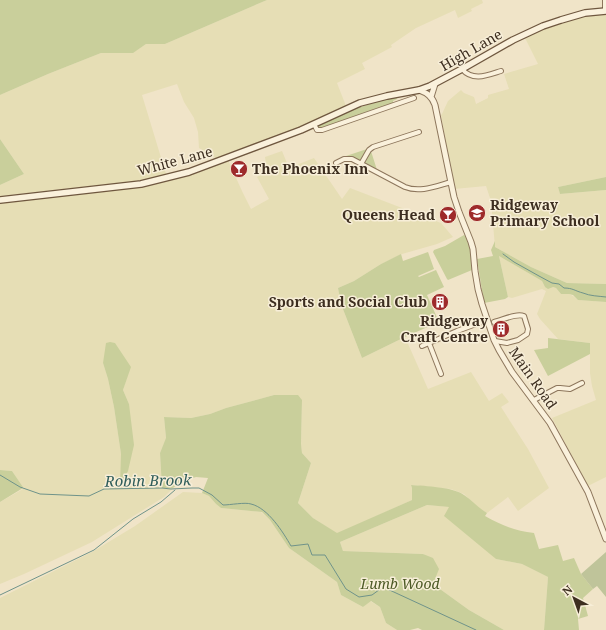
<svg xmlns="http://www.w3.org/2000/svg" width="606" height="630" viewBox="0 0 606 630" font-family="'Noto Serif',serif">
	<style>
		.farmland { fill: #e6deb5; fill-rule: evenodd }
		.green { fill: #c9cf9b }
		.cemetery { fill: #bfc49a }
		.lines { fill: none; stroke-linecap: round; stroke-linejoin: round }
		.stream { stroke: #6f938a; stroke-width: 1 }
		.minor-casing { stroke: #8d765c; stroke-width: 6 }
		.tertiary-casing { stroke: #8d765c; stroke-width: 7 }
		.secondary-casing { stroke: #6f573f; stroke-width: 8 }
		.minor { stroke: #faf1dc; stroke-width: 4 }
		.tertiary { stroke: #faf1dc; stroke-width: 5 }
		.secondary { stroke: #faf1dc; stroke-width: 5.5 }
		.labels { text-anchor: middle; stroke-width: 3; stroke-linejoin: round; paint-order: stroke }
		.street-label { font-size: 14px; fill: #3d2e20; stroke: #f7eed8 }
		.poi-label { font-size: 14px; font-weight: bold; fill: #3d2e20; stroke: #f7eed8; text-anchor: end }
		.park-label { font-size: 14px; font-style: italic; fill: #4d5a26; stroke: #f7eed8 }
		.water-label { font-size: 15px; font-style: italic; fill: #2f5d5a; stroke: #f7eed8 }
	</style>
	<rect width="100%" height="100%" fill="#f0e4c8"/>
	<path class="farmland" d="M 267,0 L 482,0 L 483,3 L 471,9 L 472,11 L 458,18 L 455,10 L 416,28 L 391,45 L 392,47 L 362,63 L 365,69 L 337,83 L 346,106 L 313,122 L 217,159 L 199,148 L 198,132 L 194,118 L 184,102 L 177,84 L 142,95 L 166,174 L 145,180 L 0,196 L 0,185 L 24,174 L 0,139 L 0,95 L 48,74 L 101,53 L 132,53 L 146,44 L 165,44 Z
		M 606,14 L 606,177 L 558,187 L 560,194 L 606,190 L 606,284 L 567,283 L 531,267 L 495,247 L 491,201 L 486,186 L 454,189 L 441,115 L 442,114 L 448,101 L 461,90 L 464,93 L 474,97 L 476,104 L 488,98 L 488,95 L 509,89 L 504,74 L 538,64 L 524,36 L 568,20 L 587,15 Z
		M 282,151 L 289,168 L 314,158 L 342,199 L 350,188 L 441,223 L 453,237 L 437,244 L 402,254 L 381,264 L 354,281 L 338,288 L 341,304 L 362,358 L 405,337 L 428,389 L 471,372 L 489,401 L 502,393 L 509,402 L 501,407 L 528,449 L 549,488 L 518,511 L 508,497 L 487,513 L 479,509 L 464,494 L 451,489 L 411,485 L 412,488 L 412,500 L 337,534 L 313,518 L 298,503 L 311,463 L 302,453 L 301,445 L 302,400 L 274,395 L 226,408 L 210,414 L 191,418 L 164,417 L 166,439 L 160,453 L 162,488 L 173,488 L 164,497 L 92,542 L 24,574 L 0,584 L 0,502 L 23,489 L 23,487 L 12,471 L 0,470 L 0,203 L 33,197 L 68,195 L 152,185 L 197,173 L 228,160 L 242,191 L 251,209 L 269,199 L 257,177 L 267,171 L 265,157 ZM 103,363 L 130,367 L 123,390 L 129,404 L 121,485 L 121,454 L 114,407 L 108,379 Z
		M 499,256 L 542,281 L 545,287 L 553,287 L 556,288 L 561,294 L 569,294 L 573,296 L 578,300 L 606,302 L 606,477 L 588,486 L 552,418 L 596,400 L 592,386 L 590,373 L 590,343 L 558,339 L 540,319 L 537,314 L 546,291 L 542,289 L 512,298 L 508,297 Z
		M 183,492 L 202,493 L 209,496 L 216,504 L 221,508 L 261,512 L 270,520 L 289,548 L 337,582 L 341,595 L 363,607 L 370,601 L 380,607 L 386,623 L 397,630 L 0,630 L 0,598 L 92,552 L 135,526 Z
		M 427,505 L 450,507 L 496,559 L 522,564 L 548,577 L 544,630 L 504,630 L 469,610 L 433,584 L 424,554 L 343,551 L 340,542 Z"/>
	<path class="green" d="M 0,0 L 267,0 L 165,44 L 146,44 L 133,53 L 101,53 L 48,74 L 0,95 Z
		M 396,96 L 397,99 L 393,101 L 393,103 L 321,129 L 317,127 L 317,125 L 354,109 Z
		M 0,139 L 24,174 L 0,185 Z
		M 370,148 L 377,170 L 351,157 L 346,156 Z
		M 606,177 L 606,190 L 560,194 L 558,187 Z
		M 464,235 C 473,241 472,260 472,270 L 448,280 L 447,279 L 433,252 L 434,250 L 445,246 Z
		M 495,241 L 495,247 L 531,267 L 567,283 L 606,284 L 606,302 L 578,300 L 573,295 L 569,294 L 561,294 L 556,288 L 553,287 L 548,289 L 545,287 L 542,281 L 499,256 L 508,297 L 505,299 L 484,303 L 477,259 L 493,256 L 491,250 Z
		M 428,252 L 434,269 L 418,276 L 419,277 L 436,270 L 444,287 L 427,295 L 439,322 L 405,337 L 362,358 L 341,304 L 338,288 L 354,281 L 381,264 L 401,254 L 403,261 Z
		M 548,338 L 590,343 L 590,354 L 548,376 L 534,350 L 548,348 Z
		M 110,342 L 115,343 L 131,367 L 123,390 L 129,404 L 134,445 L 128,471 L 120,486 L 121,454 L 114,407 L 108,379 L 103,363 L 106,343 Z
		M 274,395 L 298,395 L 302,400 L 301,444 L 302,453 L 311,463 L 298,503 L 313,518 L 337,533 L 412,500 L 412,488 L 411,485 C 426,486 453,487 464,495 C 473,501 477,507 487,513 L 485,516 C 501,525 515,531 534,533 L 539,549 L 558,545 L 563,561 L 574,558 L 581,574 L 593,589 L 583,598 L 588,616 L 578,619 L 579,630 L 544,630 L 548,577 L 522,564 L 496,559 L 444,516 L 449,507 L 427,505 L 340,542 L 343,551 L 423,554 L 433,558 L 439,569 L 433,584 L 469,610 L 504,630 L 422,630 L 418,628 L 410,630 L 397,630 L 386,623 L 380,607 L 371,601 L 363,607 L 341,595 L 337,582 L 289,548 L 270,520 L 262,512 L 221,508 L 216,504 L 209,496 L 202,493 L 208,478 L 196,477 L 181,482 L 173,488 L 162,488 L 160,453 L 166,438 L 164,417 L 191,418 L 210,414 L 226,408 Z
		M 0,470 L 12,471 L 23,487 L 23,488 L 0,502 Z"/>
	<path class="cemetery" d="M 606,552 L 606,597 L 597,586 L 593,589 L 581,574 Z"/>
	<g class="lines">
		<path class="stream" d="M 503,254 L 514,262 L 539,276 L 552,283 L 559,284 L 564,288 C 573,288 575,291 583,293 C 590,296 598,296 606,297
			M 0,475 L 20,487 L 40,494 L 89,496 L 104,489 L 162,488 L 171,489 L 192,488 L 199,488 L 212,495 L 223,505 C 230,505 245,502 251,504 C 268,508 283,532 291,546 L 308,544 L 312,555 L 325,555 L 346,589 L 359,597 L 372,595 L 383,587 L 476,630
			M 0,595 L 94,550 L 133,519 L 161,502 L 175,490"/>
		<defs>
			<path id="minor" d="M 605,11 L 605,0
				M 462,69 C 473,82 488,75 501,71
				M 314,124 L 317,130 L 322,130 L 414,98
				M 336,163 L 344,159 L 352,159 L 405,187 C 420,193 436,186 451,182
				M 361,164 L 369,150 L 373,147 L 419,132
				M 494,322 C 503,320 516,313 524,316 L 528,329 L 527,334 L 518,340 L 507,343 L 495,341
				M 429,343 L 441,374
				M 422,346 L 457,331 L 487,320
				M 534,400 L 557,388 L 560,388 L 570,389 L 582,383"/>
			<path id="tertiary" d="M 419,90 C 427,93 432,96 435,105 L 454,197 L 459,212 L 471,242 L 473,249 L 475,271 L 478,289 L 482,304 L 494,340 L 499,350 L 512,372 L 550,423 L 588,492 L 606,539
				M 431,97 L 435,84"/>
			<path id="secondary" d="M 0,200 L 141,184 L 189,172 L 301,130 L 360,103 L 387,96 L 419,90 L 430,86 L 462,69 L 513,40 L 543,26 L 561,20 L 585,13 L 606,11"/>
		</defs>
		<use href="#minor" class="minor-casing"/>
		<use href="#tertiary" class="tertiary-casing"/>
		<use href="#secondary" class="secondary-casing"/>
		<use href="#minor" class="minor"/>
		<use href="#tertiary" class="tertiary"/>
		<use href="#secondary" class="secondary"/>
	</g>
	<defs>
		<symbol id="bar-disc" viewBox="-11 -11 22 22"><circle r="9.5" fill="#9e2a2b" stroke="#f7eed8"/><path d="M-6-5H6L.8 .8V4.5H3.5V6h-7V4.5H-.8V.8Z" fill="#fff"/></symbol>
		<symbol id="school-disc" viewBox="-11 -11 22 22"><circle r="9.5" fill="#9e2a2b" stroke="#f7eed8"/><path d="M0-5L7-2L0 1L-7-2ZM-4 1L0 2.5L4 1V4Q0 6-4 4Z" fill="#fff"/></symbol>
		<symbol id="building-disc" viewBox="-11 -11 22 22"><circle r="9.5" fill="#9e2a2b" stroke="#f7eed8"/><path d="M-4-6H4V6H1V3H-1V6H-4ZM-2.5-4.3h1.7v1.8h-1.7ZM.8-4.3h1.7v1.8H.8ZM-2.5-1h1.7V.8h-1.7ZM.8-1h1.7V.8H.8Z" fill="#fff"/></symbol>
	</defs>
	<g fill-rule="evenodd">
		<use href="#bar-disc" x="229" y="159" width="20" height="20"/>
		<use href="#school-disc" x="467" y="203" width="20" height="20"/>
		<use href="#bar-disc" x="438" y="205" width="20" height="20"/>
		<use href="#building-disc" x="430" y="292" width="20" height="20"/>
		<use href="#building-disc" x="491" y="319" width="20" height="20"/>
	</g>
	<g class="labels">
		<g class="street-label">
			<text transform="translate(471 50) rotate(-30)" y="5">High Lane</text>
			<text transform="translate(175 161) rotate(-15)" y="5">White Lane</text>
			<text transform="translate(533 378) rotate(55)" y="5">Main Road</text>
		</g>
		<g class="poi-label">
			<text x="252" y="174" text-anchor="start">The Phoenix Inn</text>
			<text x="490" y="210" text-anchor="start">Ridgeway<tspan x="490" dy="16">Primary School</tspan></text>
			<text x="435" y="220">Queens Head</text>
			<text x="427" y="307">Sports and Social Club</text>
			<text x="488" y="326">Ridgeway<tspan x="488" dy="16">Craft Centre</tspan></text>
		</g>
		<g class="park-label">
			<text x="400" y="589">Lumb Wood</text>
		</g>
		<g class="water-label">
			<text transform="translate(148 481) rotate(-1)" y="5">Robin Brook</text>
		</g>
	</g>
	<g transform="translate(574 598) rotate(319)" stroke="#f7eed8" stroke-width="3" paint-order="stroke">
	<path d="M0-3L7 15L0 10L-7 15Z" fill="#3d2e20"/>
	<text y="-6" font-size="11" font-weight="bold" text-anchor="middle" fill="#3d2e20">N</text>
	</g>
</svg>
